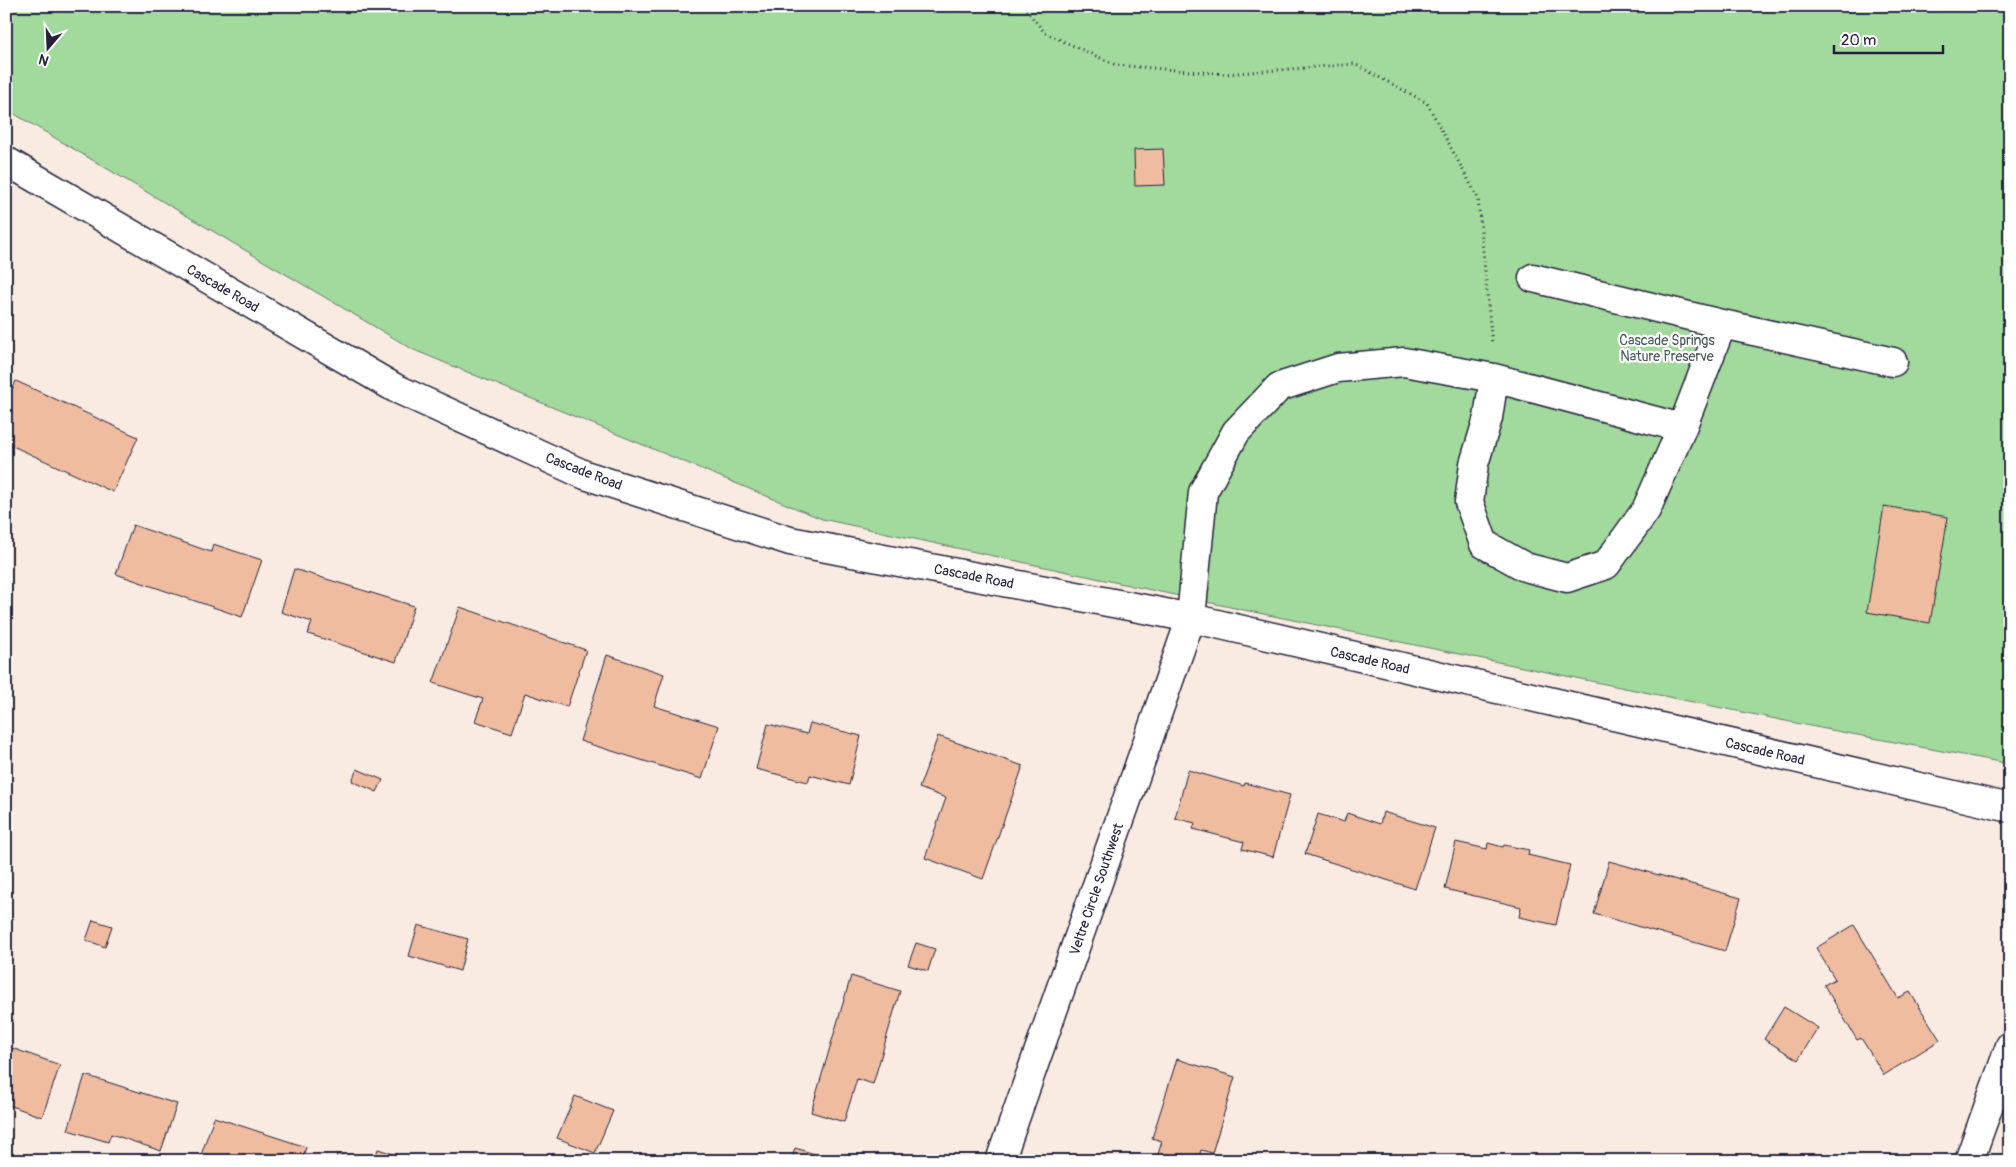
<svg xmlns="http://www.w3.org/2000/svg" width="2016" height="1167" viewBox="0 0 2016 1167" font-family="Pangolin,sans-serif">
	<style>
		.green { fill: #a2d99c; stroke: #627e6c }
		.building { fill: #efbca0; stroke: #22223b }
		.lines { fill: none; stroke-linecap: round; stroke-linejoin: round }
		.minor-casing { stroke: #22223b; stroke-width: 31 }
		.major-casing { stroke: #22223b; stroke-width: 31 }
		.path { stroke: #22223b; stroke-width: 3; stroke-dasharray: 1 4; stroke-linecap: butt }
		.minor { stroke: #fff; stroke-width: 28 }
		.major { stroke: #fff; stroke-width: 28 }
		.labels { text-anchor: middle; stroke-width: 4.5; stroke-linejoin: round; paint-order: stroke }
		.street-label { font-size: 14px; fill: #22223b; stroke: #fff }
		.park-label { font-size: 14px; fill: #485958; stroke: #fff }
	</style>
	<rect width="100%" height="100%" fill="#faebe2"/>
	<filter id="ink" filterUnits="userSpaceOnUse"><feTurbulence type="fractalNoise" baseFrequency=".02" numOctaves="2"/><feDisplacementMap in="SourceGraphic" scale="10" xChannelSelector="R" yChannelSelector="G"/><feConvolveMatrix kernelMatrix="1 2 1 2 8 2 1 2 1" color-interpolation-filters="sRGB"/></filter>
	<g filter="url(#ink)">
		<path class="green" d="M 6,6 L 2010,6 L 2010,764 L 1810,726 L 1244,610 L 822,519 L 414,350 L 6,109 Z"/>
		<path class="building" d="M 1163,149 L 1165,185 L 1135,186 L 1134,150 Z
			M 16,381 L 138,437 L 113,492 L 6,443 L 6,402 Z
			M 1884,506 L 1948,517 L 1930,623 L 1867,612 Z
			M 133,525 L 211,552 L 213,544 L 262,560 L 242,617 L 116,574 Z
			M 294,569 L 414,606 L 396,662 L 308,634 L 312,622 L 281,612 Z
			M 460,607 L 586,650 L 567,707 L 525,693 L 512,733 L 475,721 L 483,699 L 433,683 Z
			M 607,655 L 664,674 L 654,706 L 719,726 L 702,779 L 580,741 Z
			M 810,723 L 861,736 L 849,785 L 810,775 L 808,782 L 756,769 L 768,724 L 807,734 Z
			M 938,736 L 1023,766 L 983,879 L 925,858 L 946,798 L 919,788 Z
			M 357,769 L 383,780 L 377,792 L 352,781 Z
			M 1188,770 L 1244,786 L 1245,783 L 1290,795 L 1273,857 L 1242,849 L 1244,842 L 1193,829 L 1195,823 L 1175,818 Z
			M 1383,812 L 1435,828 L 1415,889 L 1305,854 L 1318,814 L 1344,822 L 1347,813 L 1380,824 Z
			M 1456,842 L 1487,849 L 1488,843 L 1503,847 L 1504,845 L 1529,850 L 1528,855 L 1570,865 L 1556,925 L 1519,917 L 1521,907 L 1445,889 Z
			M 1609,861 L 1741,898 L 1725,951 L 1594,914 Z
			M 93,920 L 112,926 L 105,947 L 86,940 Z
			M 418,925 L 468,939 L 460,971 L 409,956 Z
			M 1854,925 L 1898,998 L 1910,992 L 1940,1040 L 1884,1075 L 1861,1038 L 1857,1040 L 1824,985 L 1835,979 L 1816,948 Z
			M 916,943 L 935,949 L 928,971 L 908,965 Z
			M 851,976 L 900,991 L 873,1084 L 857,1079 L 844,1122 L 811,1112 Z
			M 1784,1007 L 1818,1028 L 1798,1060 L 1764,1039 Z
			M 6,1046 L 60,1065 L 42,1117 L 6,1104 Z
			M 1177,1059 L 1235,1077 L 1212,1153 L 1201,1150 L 1198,1161 L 1156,1161 L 1162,1141 L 1152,1138 Z
			M 85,1075 L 177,1104 L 161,1151 L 111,1134 L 108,1142 L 68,1130 Z
			M 575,1096 L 613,1111 L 595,1153 L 557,1138 Z
			M 214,1117 L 306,1147 L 302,1161 L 199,1161 Z
			M 795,1148 L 838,1161 L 791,1161 Z
			M 378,1149 L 415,1161 L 374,1161 Z
			M 337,1154 L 356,1161 L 335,1161 Z"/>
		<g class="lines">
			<defs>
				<path id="minor" d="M 1533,278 L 1722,324 L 1682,428
					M 1722,324 L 1893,362
					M 1494,378 L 1682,428 L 1646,510 L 1606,565 L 1567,578 L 1525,567 L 1484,544 L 1469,502 L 1474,464 L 1488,418 Z
					M 1000,1161 L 1191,618 L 1203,492 L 1236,432 L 1279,387 L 1338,368 L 1404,362 L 1494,378
					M 1969,1161 L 2010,1046"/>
				<path id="major" d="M 6,161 L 395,388 L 585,475 L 790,541 L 1191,618 L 2010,808"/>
			</defs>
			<use href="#minor" class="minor-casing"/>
			<use href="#major" class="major-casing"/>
			<path class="path" d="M 1023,6 L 1045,33 L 1116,65 L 1225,74 L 1355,64 L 1427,103 L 1478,198 L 1492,345"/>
			<use href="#minor" class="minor"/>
			<use href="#major" class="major"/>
		</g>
	</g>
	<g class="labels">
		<g class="street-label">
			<text transform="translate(223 288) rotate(30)" y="5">Cascade Road</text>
			<text transform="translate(584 471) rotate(21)" y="5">Cascade Road</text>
			<text transform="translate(974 576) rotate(11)" y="5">Cascade Road</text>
			<text transform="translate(1370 660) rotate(13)" y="5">Cascade Road</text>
			<text transform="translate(1765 751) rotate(13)" y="5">Cascade Road</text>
			<text transform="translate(1096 889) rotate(-71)" y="5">Veltre Circle Southwest</text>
		</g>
		<g class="park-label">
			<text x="1667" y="345">Cascade Springs<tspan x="1667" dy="16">Nature Preserve</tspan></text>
		</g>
	</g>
	<rect width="2016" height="1167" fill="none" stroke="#fff" stroke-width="25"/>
	<rect x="12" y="12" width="1991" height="1142" fill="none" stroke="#22223b" stroke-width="2" filter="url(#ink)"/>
	<g transform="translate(48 48) rotate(199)" stroke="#ffffff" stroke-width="4" paint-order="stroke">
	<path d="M0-4L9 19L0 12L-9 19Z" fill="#22223b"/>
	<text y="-8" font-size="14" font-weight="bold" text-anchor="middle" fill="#22223b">N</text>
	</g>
	<path d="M1834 45v8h109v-8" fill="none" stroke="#22223b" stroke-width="2.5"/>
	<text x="1841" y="45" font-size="15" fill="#22223b" stroke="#ffffff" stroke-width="4" paint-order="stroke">20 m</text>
</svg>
